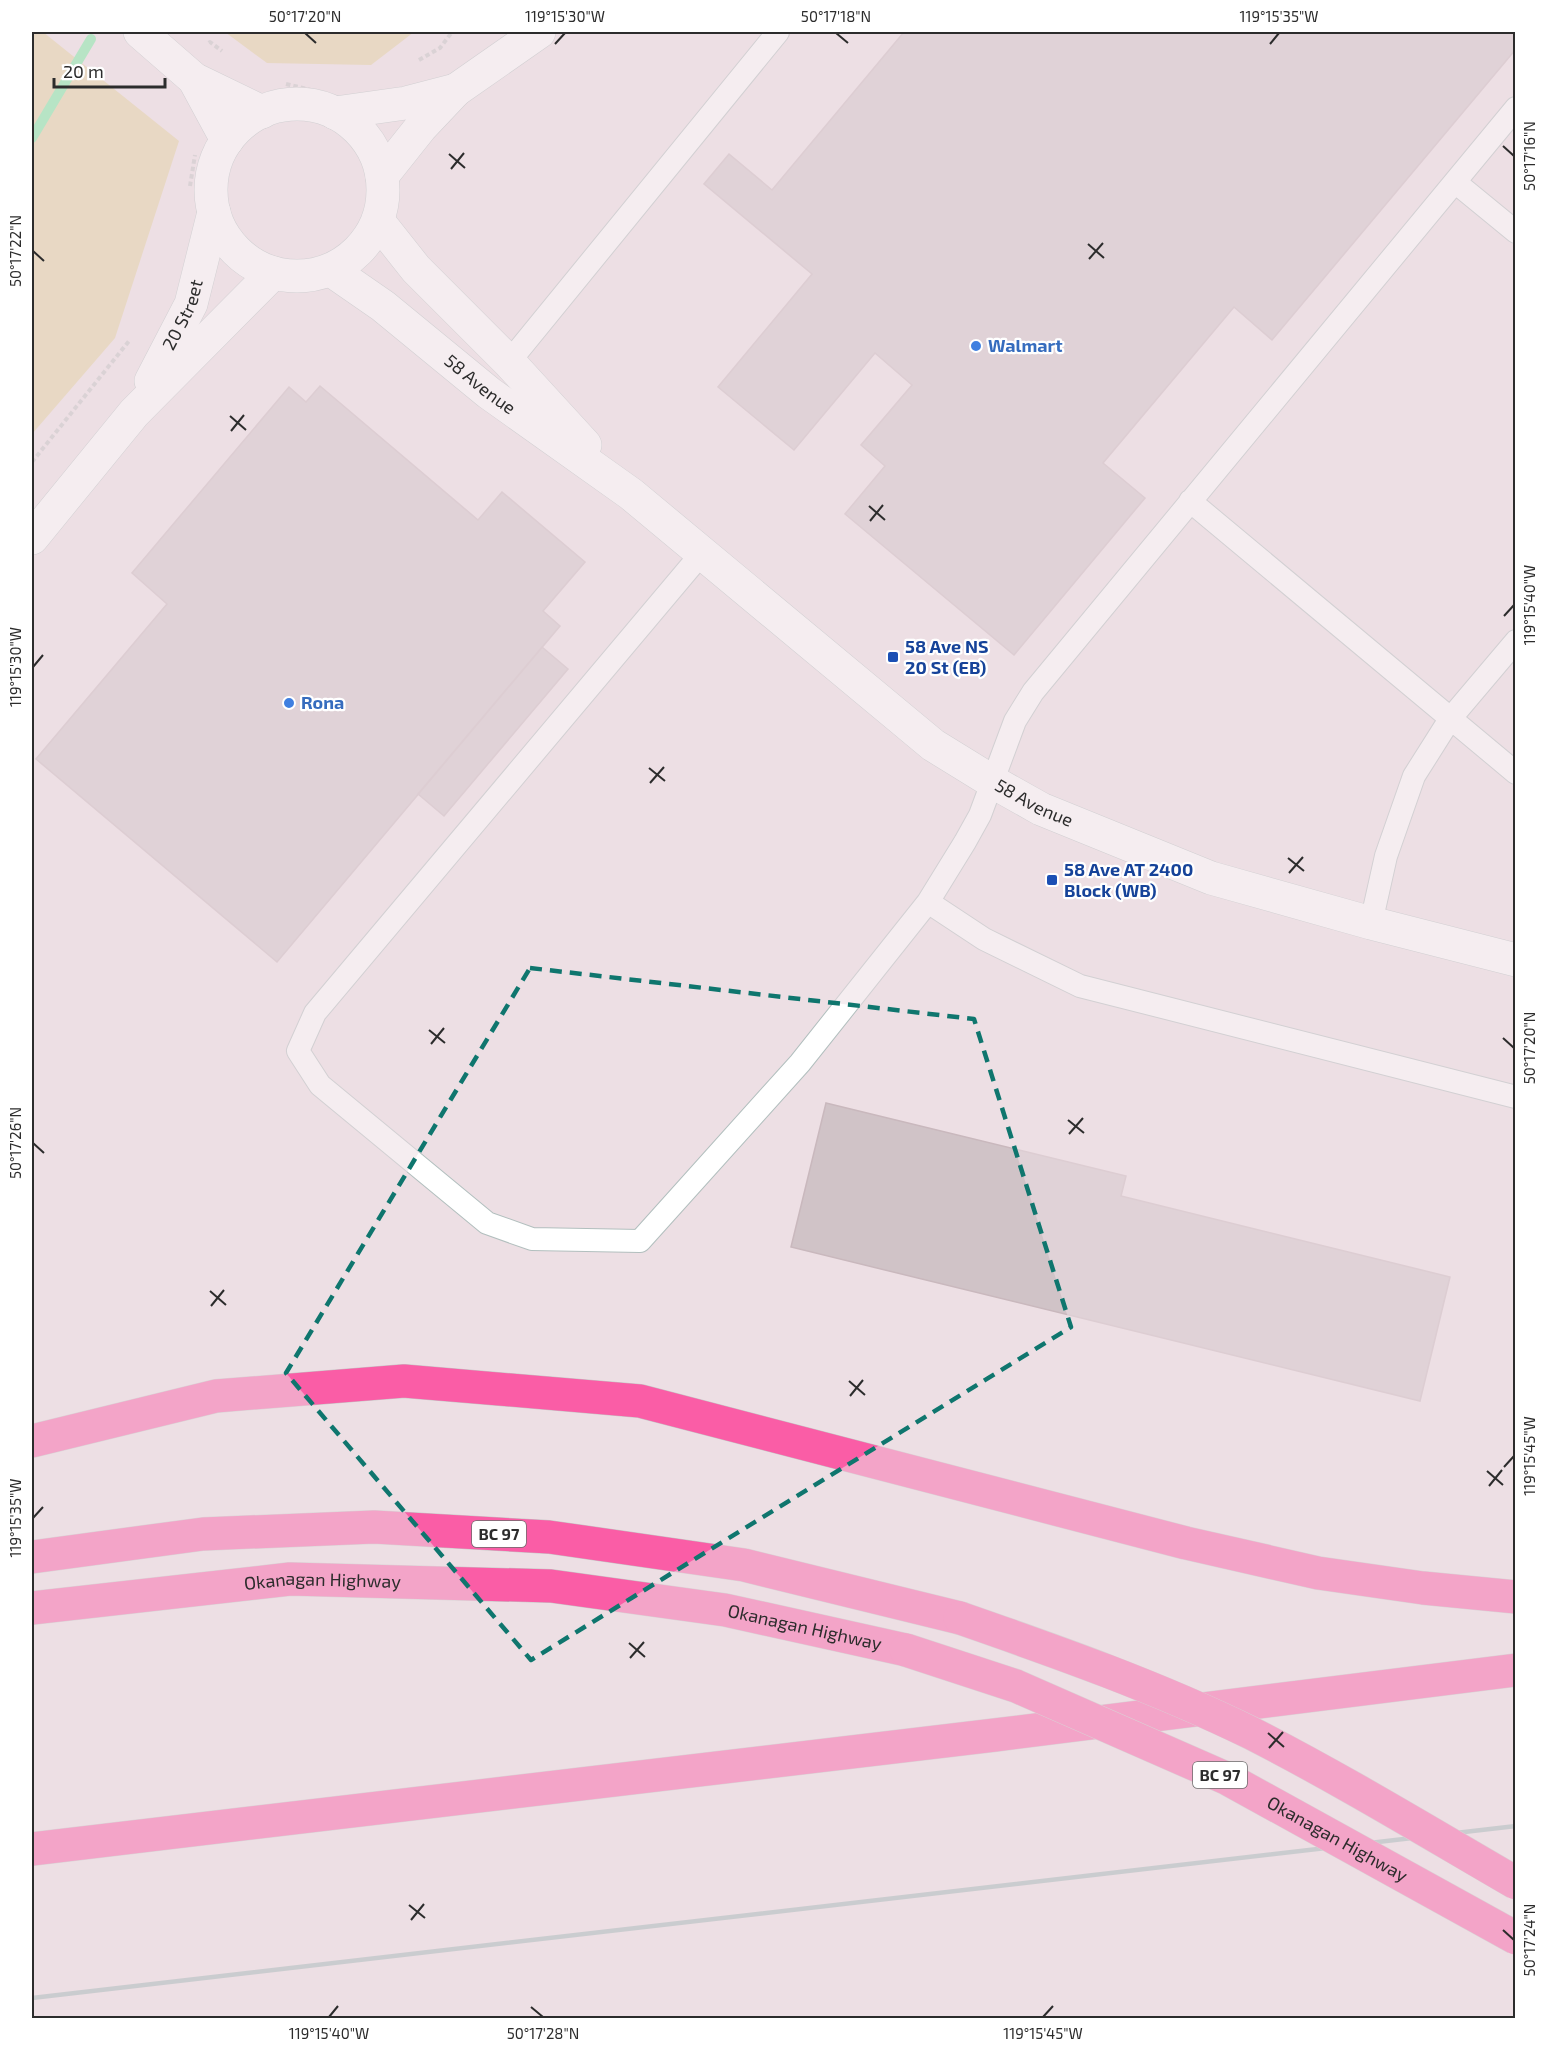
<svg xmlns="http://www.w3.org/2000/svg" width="1547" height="2050" viewBox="0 0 1547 2050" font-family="'Exo 2',sans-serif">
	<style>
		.green { fill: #e2d19d }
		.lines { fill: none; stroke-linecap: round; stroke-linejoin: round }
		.stream { stroke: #75eca1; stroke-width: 10 }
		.building { fill: #d0c3c7; stroke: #c9b8bd; stroke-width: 1.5 }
		.lane-casing { stroke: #b2bfbe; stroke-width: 24 }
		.street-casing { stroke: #b2bfbe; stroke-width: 34 }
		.secondary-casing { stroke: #b2bfbe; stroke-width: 34 }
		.highway-casing { stroke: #c4c4c4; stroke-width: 34 }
		.path { stroke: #c4c4c4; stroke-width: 4; stroke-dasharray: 4.5 3; stroke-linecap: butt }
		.lane { stroke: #fff; stroke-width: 22 }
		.street { stroke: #fff; stroke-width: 33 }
		.secondary { stroke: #fff; stroke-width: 33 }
		.highway { stroke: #fa5da6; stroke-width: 33 }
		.rail { stroke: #a1b6b5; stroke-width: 4.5 }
		.highway-bridge-casing { stroke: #c4c4c4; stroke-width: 34; stroke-linecap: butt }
		.highway-bridge { stroke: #fa5da6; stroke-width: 33 }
		.marked { fill: none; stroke: #0f766e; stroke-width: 4.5; stroke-dasharray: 12 8; stroke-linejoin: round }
		.ticks { fill: none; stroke: #2c2c2c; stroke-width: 2 }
		.shop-dot { fill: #3f7fe0; stroke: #fff; stroke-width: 2 }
		.transit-dot { fill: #1a4fb4; stroke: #fff; stroke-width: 2 }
		.labels { text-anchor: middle; stroke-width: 4.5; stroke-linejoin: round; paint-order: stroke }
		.shield { fill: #fff; stroke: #6b6b6b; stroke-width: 1.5 }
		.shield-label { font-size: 16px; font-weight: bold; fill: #2c2c2c }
		.street-label { font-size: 18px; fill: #2c2c2c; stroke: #fff }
		.shop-label { font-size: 18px; font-weight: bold; fill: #366cbe; stroke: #fff; text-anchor: start }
		.transit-label { font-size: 18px; font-weight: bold; fill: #164399; stroke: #fff; text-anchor: start }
		.neatline { fill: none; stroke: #2c2c2c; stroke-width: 2 }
		.ticks-label { font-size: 15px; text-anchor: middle; fill: #2c2c2c }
	</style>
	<rect width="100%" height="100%" fill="#eddfe4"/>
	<path class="green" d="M 32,32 L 43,32 L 179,141 L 115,338 L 32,434 Z
		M 225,32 L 414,32 L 371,65 L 267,63 Z"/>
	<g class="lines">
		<path class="stream" d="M 32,138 L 91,39"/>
	</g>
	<path class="building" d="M 904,32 L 1516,32 L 1516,49 L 1272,340 L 1234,307 L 1103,463 L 1145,498 L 1014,655 L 845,514 L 885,466 L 861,445 L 912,385 L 875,353 L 794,450 L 718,387 L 812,274 L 704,184 L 729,154 L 772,190 Z
		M 320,386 L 478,520 L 502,492 L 585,562 L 543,611 L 560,626 L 277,962 L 36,759 L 167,604 L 132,573 L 289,387 L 306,402 Z
		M 542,647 L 568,669 L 444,816 L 418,794 Z
		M 826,1103 L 1126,1176 L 1121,1196 L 1450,1277 L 1420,1401 L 791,1247 Z"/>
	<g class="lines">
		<defs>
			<path id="lane" d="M 1455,182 L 1516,232
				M 509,362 L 778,32
				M 1190,501 L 1516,773
				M 702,553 L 315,1013 L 298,1051 L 320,1085 L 487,1223 L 532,1239 L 640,1241 L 800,1063 L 928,902 L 965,842 L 980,815 L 1015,721 L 1033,692 L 1516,108
				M 928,902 L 984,939 L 1080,986 L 1516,1097
				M 1371,923 L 1386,856 L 1414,776 L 1450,719 L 1516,641"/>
			<g id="street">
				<path d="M 140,32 L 194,79 L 262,112"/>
				<path d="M 194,79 L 227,140"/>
				<path id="s1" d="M 151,381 L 191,304 L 214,212"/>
				<path d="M 32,538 L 134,413 L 273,273"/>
			</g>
			<g id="secondary">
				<circle cx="297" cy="190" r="86"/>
				<path d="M 335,113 L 406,103 L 456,90"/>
				<path d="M 382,176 L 421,127 L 456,90 L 539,32"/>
				<path d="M 378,221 L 416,269 L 509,362 L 585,445"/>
				<path id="s2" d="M 331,270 L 383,306 L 489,393 L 631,494 L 933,745 L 993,782 L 1041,809 L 1211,878 L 1371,923 L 1516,960"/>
			</g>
			<g id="highway">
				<path d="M 32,1441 L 216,1396 L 404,1381 L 640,1401 L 1186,1543 L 1318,1573 L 1423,1588 L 1516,1597"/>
				<path d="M 32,1557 L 203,1534 L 374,1527 L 549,1537 L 744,1565 L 960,1618"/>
				<path id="s3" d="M 32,1608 L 290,1579 L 551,1586 L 725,1610 L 906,1650"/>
				<path d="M 32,1849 L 995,1735 L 1516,1670"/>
			</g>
		</defs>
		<use href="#lane" class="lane-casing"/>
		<use href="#street" class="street-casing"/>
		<use href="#secondary" class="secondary-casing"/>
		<use href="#highway" class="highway-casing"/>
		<path class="path" d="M 209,43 L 210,42 L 222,51
			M 419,60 L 440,48 L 452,32
			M 286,84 L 311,90
			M 190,186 L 195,155
			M 32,462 L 129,341"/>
		<use href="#lane" class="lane"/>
		<use href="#street" class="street"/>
		<use href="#secondary" class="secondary"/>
		<use href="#highway" class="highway"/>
		<path class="rail" d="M 32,1998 L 1516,1826"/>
		<defs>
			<g id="highway-bridge">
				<path d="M 960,1618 C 1058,1652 1157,1687 1251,1733 C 1341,1779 1428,1832 1516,1883"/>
				<path id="s4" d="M 906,1650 L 1016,1686 L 1228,1779 L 1516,1938"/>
			</g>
		</defs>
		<use href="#highway-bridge" class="highway-bridge-casing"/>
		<use href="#highway-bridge" class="highway-bridge"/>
	</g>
	<path d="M0 0H1547V2050H0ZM 530,968 L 974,1019 L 1071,1327 L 531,1660 L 286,1373 Z" fill="#eddfe4" fill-opacity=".55" fill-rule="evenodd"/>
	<path class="marked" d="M 530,968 L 974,1019 L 1071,1327 L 531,1660 L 286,1373 Z"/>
	<path class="ticks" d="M 305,33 L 316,43M 836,33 L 848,43M 555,44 L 565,33M 1270,44 L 1279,33M 1503,146 L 1514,156M 449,154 L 465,168M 451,169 L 464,153M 1088,244 L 1104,258M 33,251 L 44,261M 1089,259 L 1103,243M 230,416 L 246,430M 231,431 L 244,415M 869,506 L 885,520M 870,521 L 883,505M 1504,616 L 1514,605M 33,667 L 43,655M 649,768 L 665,781M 650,783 L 664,767M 1288,858 L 1304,871M 1289,873 L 1303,857M 429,1030 L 445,1043M 1503,1038 L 1514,1048M 431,1044 L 444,1028M 1068,1120 L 1084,1133M 1069,1134 L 1083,1118M 33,1143 L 44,1153M 210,1291 L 226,1305M 211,1306 L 224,1290M 849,1381 L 865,1395M 850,1396 L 863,1380M 1504,1467 L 1514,1456M 1487,1471 L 1503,1485M 1489,1486 L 1502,1470M 33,1518 L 43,1507M 629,1643 L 645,1657M 630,1658 L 644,1642M 1268,1733 L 1284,1747M 1269,1748 L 1283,1732M 409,1905 L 425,1918M 411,1920 L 424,1904M 1503,1930 L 1514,1940M 531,2007 L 543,2017M 329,2017 L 338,2006M 1043,2017 L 1053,2006"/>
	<g class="shop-dot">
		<circle cx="976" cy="346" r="6"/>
		<circle cx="289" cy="703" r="6"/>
	</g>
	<g class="transit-dot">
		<rect x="887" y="651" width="12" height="12" rx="3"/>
		<rect x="1046" y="874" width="12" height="12" rx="3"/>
	</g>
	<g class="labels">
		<g class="shield">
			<rect x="472" y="1521" width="54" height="26" rx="4.5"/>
			<rect x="1193" y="1762" width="54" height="26" rx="4.5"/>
		</g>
		<g class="shield-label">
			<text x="499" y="1540">BC 97</text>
			<text x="1220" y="1781">BC 97</text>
		</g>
		<g class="street-label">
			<text dy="6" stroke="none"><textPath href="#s1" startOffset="74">20 Street</textPath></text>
			<text dy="6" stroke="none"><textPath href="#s2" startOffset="188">58 Avenue</textPath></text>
			<text dy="6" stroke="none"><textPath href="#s2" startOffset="884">58 Avenue</textPath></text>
			<text dy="6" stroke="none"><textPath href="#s3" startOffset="292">Okanagan Highway</textPath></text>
			<text dy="6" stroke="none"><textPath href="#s3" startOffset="778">Okanagan Highway</textPath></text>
			<text dy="6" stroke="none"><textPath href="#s4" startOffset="472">Okanagan Highway</textPath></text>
		</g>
		<g class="shop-label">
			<text x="988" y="352">Walmart</text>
			<text x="301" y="709">Rona</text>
		</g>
		<g class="transit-label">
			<text x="905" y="653">58 Ave NS<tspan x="905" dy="21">20 St (EB)</tspan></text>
			<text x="1064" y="876">58 Ave AT 2400<tspan x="1064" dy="21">Block (WB)</tspan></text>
		</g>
	</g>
	<rect width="1547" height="2050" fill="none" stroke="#ffffff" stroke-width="66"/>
	<path d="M54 78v9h111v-9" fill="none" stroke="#2c2c2c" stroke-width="3"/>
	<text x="63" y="78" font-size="18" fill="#2c2c2c" stroke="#ffffff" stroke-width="4.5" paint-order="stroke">20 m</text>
	<rect x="33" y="33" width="1481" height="1984" class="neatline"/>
	<g class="ticks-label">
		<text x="305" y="22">50°17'20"N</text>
		<text x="565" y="22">119°15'30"W</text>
		<text x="836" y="22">50°17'18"N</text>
		<text x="1279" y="22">119°15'35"W</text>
		<text transform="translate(1530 156) rotate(-90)" y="5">50°17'16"N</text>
		<text transform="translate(16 251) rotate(-90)" y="5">50°17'22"N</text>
		<text transform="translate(1530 605) rotate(-90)" y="5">119°15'40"W</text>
		<text transform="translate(16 667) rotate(-90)" y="5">119°15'30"W</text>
		<text transform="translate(1530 1048) rotate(-90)" y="5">50°17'20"N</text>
		<text transform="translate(16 1143) rotate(-90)" y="5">50°17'26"N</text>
		<text transform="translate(1530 1456) rotate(-90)" y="5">119°15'45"W</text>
		<text transform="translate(16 1518) rotate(-90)" y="5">119°15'35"W</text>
		<text transform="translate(1530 1940) rotate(-90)" y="5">50°17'24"N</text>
		<text x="329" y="2039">119°15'40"W</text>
		<text x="543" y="2039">50°17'28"N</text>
		<text x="1043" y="2039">119°15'45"W</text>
	</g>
</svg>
